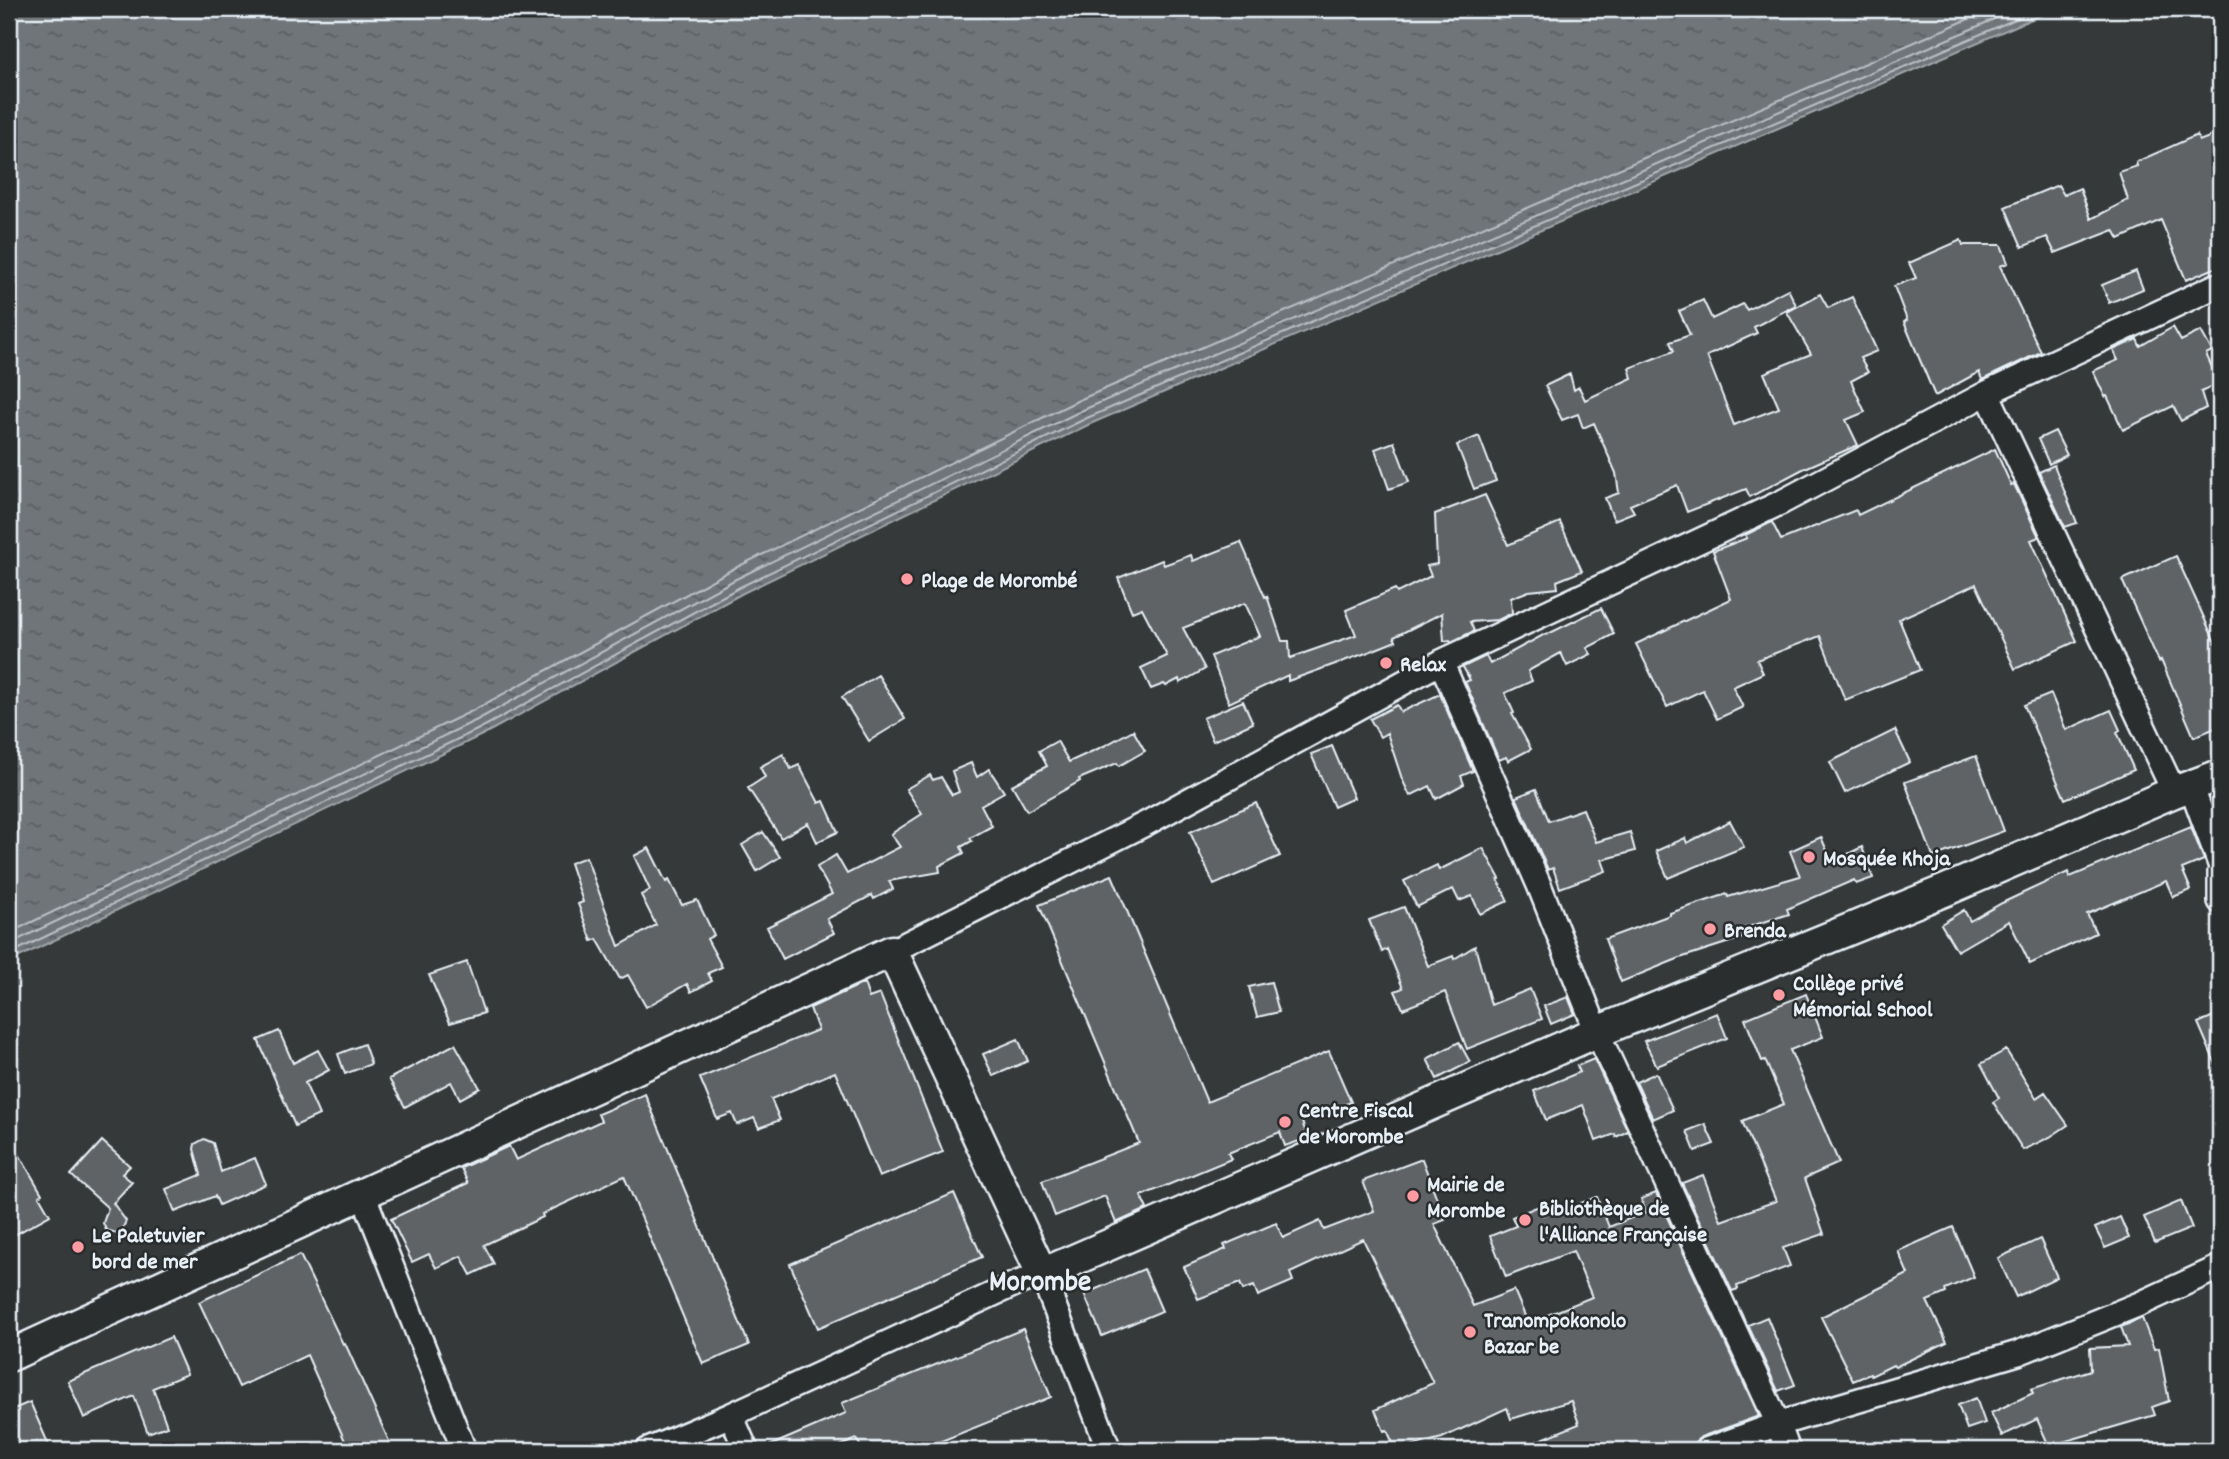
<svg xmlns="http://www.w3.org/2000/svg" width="2229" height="1459" viewBox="0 0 2229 1459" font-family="Dekko,sans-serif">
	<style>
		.water { fill: url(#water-ripples); stroke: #a0a7ac; stroke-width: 2 }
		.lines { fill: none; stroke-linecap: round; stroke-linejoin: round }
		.shore { stroke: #b8bfc5; stroke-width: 2 }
		.building { fill: #5f6365; stroke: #e8f1f8; stroke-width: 2 }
		.minor-casing { stroke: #e8f1f8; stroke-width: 28 }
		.tertiary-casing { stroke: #e8f1f8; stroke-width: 35 }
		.minor { stroke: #2a2d2e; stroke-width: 23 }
		.tertiary { stroke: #2a2d2e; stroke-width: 30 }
		.poi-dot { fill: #ff9aa2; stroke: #2a2d2e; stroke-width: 2.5 }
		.labels { text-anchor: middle; stroke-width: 5; stroke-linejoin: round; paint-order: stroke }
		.poi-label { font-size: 23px; font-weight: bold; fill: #e8f1f8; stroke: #2a2d2e; text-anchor: start }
		.district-label { font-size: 30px; font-weight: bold; fill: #e8f1f8; stroke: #2a2d2e }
	</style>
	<defs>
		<pattern id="water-ripples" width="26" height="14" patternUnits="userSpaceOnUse" patternTransform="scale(1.75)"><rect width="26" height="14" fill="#707579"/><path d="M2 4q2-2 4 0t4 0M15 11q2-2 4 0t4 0" fill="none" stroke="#5b5e62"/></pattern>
	</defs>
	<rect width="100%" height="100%" fill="#35393a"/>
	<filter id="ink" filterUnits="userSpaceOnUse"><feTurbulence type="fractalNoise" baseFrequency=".0143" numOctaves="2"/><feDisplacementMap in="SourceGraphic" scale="14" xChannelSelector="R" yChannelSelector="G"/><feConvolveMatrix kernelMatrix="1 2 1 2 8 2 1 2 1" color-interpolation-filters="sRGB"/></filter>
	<g filter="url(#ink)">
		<path class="water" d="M 9,9 L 2055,9 L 1090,424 L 743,593 L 484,734 L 9,962 Z"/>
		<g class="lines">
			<path class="shore" d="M 9,933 L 472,711 L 731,570 L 1079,400 L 1992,9
				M 9,944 L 477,720 L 736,579 L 1083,410 L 2018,9
				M 9,954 L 481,728 L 740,587 L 1087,418 L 2039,9"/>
		</g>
		<path class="building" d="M 2220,133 L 2220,266 L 2186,280 L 2161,220 L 2119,239 L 2114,230 L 2055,253 L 2047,237 L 2022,247 L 2005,207 L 2058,185 L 2064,195 L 2080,188 L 2091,219 L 2128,200 L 2119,172 L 2137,166 L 2136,162 L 2197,135 L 2199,141 Z
			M 1961,240 L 1963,245 L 2001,245 L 2008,263 L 2000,266 L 2041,352 L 1982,380 L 1979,372 L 1935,396 L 1904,322 L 1907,320 L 1894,286 L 1916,278 L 1909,263 Z
			M 2136,271 L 2143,289 L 2109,303 L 2102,285 Z
			M 1788,289 L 1796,305 L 1754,327 L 1757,333 L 1707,356 L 1734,425 L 1779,408 L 1764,373 L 1811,354 L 1787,312 L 1820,294 L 1828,308 L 1852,297 L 1877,351 L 1860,358 L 1868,372 L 1851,381 L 1865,412 L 1846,420 L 1858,445 L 1803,469 L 1750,497 L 1746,489 L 1687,512 L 1677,485 L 1630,505 L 1634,512 L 1614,520 L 1605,498 L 1619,493 L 1616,473 L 1594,423 L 1583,428 L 1578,414 L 1562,420 L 1545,386 L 1570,374 L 1574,390 L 1579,387 L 1585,400 L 1632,378 L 1629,368 L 1674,351 L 1670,342 L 1690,335 L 1679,311 L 1703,300 L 1712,319 L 1743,304 L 1747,310 Z
			M 2173,327 L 2181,341 L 2201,331 L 2212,351 L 2206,354 L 2219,383 L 2201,392 L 2206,408 L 2181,421 L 2173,406 L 2123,430 L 2107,396 L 2105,397 L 2093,371 L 2118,360 L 2113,350 L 2137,339 L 2140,346 Z
			M 2055,431 L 2067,455 L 2049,464 L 2038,439 Z
			M 1479,436 L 1496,481 L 1474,489 L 1457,445 Z
			M 1394,442 L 1409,482 L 1389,489 L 1375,449 Z
			M 1995,449 L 2011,485 L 2014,484 L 2039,537 L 2031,540 L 2077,641 L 2015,669 L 1976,584 L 1899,619 L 1920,670 L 1845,700 L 1820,636 L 1757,660 L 1763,673 L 1733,687 L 1743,707 L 1717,719 L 1703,690 L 1667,707 L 1636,644 L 1731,599 L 1713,551 L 1747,538 L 1745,535 L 1772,522 L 1781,540 L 1856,510 L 1858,515 Z
			M 2054,465 L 2077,523 L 2065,527 L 2039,472 Z
			M 1485,495 L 1508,545 L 1560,522 L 1582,571 L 1557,581 L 1558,588 L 1529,591 L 1511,598 L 1512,613 L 1498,620 L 1470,622 L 1474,631 L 1451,642 L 1450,640 L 1444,641 L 1442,613 L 1394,637 L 1396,641 L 1366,653 L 1288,681 L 1288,675 L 1229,703 L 1211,656 L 1260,636 L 1245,603 L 1183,628 L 1205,669 L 1180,683 L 1179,679 L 1166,686 L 1164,684 L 1151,689 L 1141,668 L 1167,656 L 1142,608 L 1132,612 L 1118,578 L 1162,560 L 1164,565 L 1191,555 L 1193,561 L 1241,542 L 1265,597 L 1267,596 L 1282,641 L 1289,641 L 1290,658 L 1356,635 L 1346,610 L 1395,589 L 1397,593 L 1431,576 L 1427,566 L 1437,564 L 1435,514 Z
			M 2176,556 L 2220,653 L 2220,726 L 2194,737 L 2161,660 L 2159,662 L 2122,580 Z
			M 1601,608 L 1614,634 L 1587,648 L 1591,654 L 1567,666 L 1561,653 L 1528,671 L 1532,681 L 1505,693 L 1514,713 L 1512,714 L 1531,749 L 1508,761 L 1506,757 L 1499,760 L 1465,682 L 1470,680 L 1463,667 L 1486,656 L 1490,664 L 1545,634 L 1546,635 Z
			M 878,675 L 905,719 L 869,741 L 842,697 Z
			M 1440,694 L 1473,771 L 1461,776 L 1464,784 L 1436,799 L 1430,786 L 1410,796 L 1402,779 L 1387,733 L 1380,737 L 1370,719 L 1397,705 L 1401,712 Z
			M 2051,694 L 2066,730 L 2111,710 L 2120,730 L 2117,732 L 2134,770 L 2065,799 L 2024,705 Z
			M 1243,701 L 1253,723 L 1213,741 L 1203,718 Z
			M 1133,730 L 1145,751 L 1119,766 L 1117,763 L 1079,779 L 1080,781 L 1027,811 L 1012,785 L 1047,766 L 1039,751 L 1057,741 L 1069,762 L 1106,745 Z
			M 1895,730 L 1910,762 L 1845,793 L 1830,762 Z
			M 1332,746 L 1354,798 L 1334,807 L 1311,754 Z
			M 783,754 L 791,769 L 799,765 L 819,803 L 824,801 L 838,832 L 817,842 L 808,823 L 781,838 L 748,788 L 765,777 L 760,767 Z
			M 1976,756 L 2004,831 L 1933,857 L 1905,782 Z
			M 971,763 L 977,777 L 989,769 L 1004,792 L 981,805 L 992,826 L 970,838 L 972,841 L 961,847 L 964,853 L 939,866 L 940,872 L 889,881 L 893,889 L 874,899 L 872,895 L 827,919 L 834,933 L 783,959 L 767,927 L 832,894 L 817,867 L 836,855 L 847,874 L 900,847 L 891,834 L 922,814 L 906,789 L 930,775 L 933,780 L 941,777 L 952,795 L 959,792 L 952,771 Z
			M 1536,789 L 1549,821 L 1583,809 L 1596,842 L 1630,832 L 1635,851 L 1602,860 L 1606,871 L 1560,888 L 1553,868 L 1548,870 L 1516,797 Z
			M 1256,803 L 1280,856 L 1214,885 L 1190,832 Z
			M 1730,821 L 1744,847 L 1668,878 L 1656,851 L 1685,838 L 1687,843 Z
			M 2191,827 L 2204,860 L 2182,869 L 2191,890 L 2173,897 L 2166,881 L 2087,914 L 2096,933 L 2030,964 L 2009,921 L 1957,951 L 1941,924 L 1964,910 L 1970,921 L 2002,903 L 2068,872 L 2070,877 Z
			M 763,832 L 780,857 L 757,871 L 742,845 Z
			M 1821,837 L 1832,862 L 1862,847 L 1873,878 L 1856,884 L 1854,880 L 1787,909 L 1789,914 L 1739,930 L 1742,938 L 1680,958 L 1621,982 L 1605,939 L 1670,915 L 1670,913 L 1727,894 L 1728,897 L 1800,876 L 1790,851 Z
			M 649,848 L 666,882 L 669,880 L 682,905 L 697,900 L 714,935 L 707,939 L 722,967 L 708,973 L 712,981 L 691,992 L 687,984 L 646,1007 L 628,975 L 620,979 L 597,939 L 592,941 L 578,904 L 583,902 L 570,863 L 586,857 L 619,946 L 656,925 L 641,895 L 650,890 L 634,856 Z
			M 1483,848 L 1500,879 L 1498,880 L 1508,901 L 1480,914 L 1472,896 L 1459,901 L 1453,889 L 1417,907 L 1404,881 L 1437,865 L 1439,870 Z
			M 1112,875 L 1207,1102 L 1329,1051 L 1351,1102 L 1302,1122 L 1308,1138 L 1285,1146 L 1280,1132 L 1228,1153 L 1231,1159 L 1141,1196 L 1147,1209 L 1116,1223 L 1105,1196 L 1055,1216 L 1042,1181 L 1139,1143 L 1039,905 Z
			M 1404,907 L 1428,966 L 1453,956 L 1454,959 L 1475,946 L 1491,1005 L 1530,989 L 1542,1019 L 1467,1049 L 1445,992 L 1403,1009 L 1395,991 L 1403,988 L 1387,949 L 1382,952 L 1369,920 Z
			M 467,962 L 484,1013 L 450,1023 L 429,975 Z
			M 1271,982 L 1279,1012 L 1257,1017 L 1249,987 Z
			M 864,983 L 869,998 L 880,994 L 943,1152 L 879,1177 L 835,1072 L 771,1099 L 780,1120 L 759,1128 L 754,1118 L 737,1125 L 732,1113 L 717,1119 L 700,1078 L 818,1030 L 810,1008 Z
			M 1806,994 L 1823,1037 L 1790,1050 L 1839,1163 L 1805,1178 L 1824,1234 L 1783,1248 L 1790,1266 L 1737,1286 L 1738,1289 L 1732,1291 L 1682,1183 L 1703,1175 L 1721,1221 L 1776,1201 L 1742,1121 L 1784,1104 L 1765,1060 L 1762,1061 L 1745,1019 Z
			M 1568,997 L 1575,1014 L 1551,1024 L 1544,1006 Z
			M 1717,1013 L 1727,1038 L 1657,1066 L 1644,1041 Z
			M 2220,1013 L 2220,1074 L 2198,1023 Z
			M 279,1031 L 293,1063 L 318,1050 L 329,1070 L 305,1083 L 319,1115 L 295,1126 L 258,1040 Z
			M 1018,1039 L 1028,1061 L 993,1076 L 983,1054 Z
			M 1459,1042 L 1470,1062 L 1437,1079 L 1427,1059 Z
			M 364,1044 L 371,1064 L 345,1074 L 338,1054 Z
			M 455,1044 L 480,1088 L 460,1099 L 451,1082 L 405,1107 L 389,1079 Z
			M 2006,1050 L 2036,1098 L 2045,1092 L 2068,1125 L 2050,1137 L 2023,1150 L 1993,1102 L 1999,1098 L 1981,1064 Z
			M 1594,1059 L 1628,1131 L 1616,1137 L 1615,1134 L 1596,1141 L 1583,1105 L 1546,1120 L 1534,1091 L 1580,1072 L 1577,1066 Z
			M 1656,1073 L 1673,1110 L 1653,1119 L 1636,1082 Z
			M 645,1094 L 749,1345 L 703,1364 L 624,1176 L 542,1214 L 543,1217 L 484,1245 L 494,1264 L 471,1275 L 461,1256 L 436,1268 L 429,1254 L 412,1262 L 391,1219 L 468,1183 L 461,1168 L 509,1146 L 516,1160 L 601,1121 L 598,1114 Z
			M 1705,1124 L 1714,1144 L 1695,1151 L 1687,1131 Z
			M 9,1137 L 42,1194 L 39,1196 L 50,1215 L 9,1238 Z
			M 204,1139 L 213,1143 L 221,1172 L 255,1158 L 266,1184 L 219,1205 L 215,1196 L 175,1212 L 166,1189 L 201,1175 L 194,1149 L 195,1144 Z
			M 102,1141 L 130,1166 L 122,1174 L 132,1182 L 113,1203 L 126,1221 L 122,1230 L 116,1233 L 106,1230 L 103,1223 L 108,1208 L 71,1175 Z
			M 1422,1159 L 1445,1220 L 1434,1224 L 1473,1306 L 1514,1290 L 1528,1323 L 1592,1297 L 1573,1251 L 1506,1277 L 1490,1236 L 1516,1226 L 1512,1217 L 1539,1206 L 1543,1215 L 1572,1203 L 1573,1206 L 1597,1197 L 1609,1227 L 1646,1212 L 1641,1199 L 1656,1193 L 1759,1416 L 1701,1437 L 1695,1442 L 1692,1450 L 1678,1450 L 1677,1444 L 1656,1450 L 1515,1450 L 1579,1424 L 1571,1401 L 1511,1419 L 1507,1408 L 1442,1438 L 1396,1450 L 1387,1430 L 1384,1431 L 1375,1410 L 1433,1383 L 1363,1239 L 1290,1273 L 1293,1281 L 1258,1296 L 1254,1286 L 1243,1290 L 1240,1283 L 1198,1299 L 1184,1267 L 1226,1249 L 1224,1245 L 1276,1223 L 1283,1238 L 1320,1221 L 1324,1230 L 1374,1211 L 1363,1181 Z
			M 954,1193 L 982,1257 L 818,1328 L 790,1264 Z
			M 2181,1201 L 2192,1228 L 2155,1243 L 2144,1217 Z
			M 2120,1217 L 2129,1238 L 2105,1248 L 2095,1228 Z
			M 1953,1227 L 1974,1277 L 1945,1289 L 1946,1293 L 1927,1301 L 1947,1342 L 1895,1367 L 1893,1365 L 1871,1376 L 1870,1374 L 1853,1381 L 1821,1317 L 1908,1274 L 1898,1251 Z
			M 2040,1239 L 2057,1277 L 2016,1297 L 1998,1258 Z
			M 300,1255 L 343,1344 L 345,1343 L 393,1450 L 349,1450 L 307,1355 L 239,1387 L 199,1302 Z
			M 1144,1269 L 1162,1311 L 1102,1336 L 1084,1294 Z
			M 1767,1317 L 1795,1385 L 1778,1391 L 1748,1325 Z
			M 2142,1318 L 2154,1349 L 2159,1348 L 2169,1401 L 2152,1407 L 2155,1415 L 2049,1446 L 2037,1419 L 2002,1436 L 1991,1413 L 2033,1393 L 2031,1389 L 2091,1370 L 2090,1348 L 2128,1346 L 2121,1327 Z
			M 1023,1329 L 1051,1397 L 919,1450 L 862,1450 L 857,1439 L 830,1450 L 760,1450 L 846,1413 L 842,1403 Z
			M 171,1337 L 187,1374 L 153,1388 L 167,1426 L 148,1433 L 134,1396 L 84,1418 L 68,1381 Z
			M 1976,1398 L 1985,1423 L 1967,1429 L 1958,1405 Z
			M 30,1402 L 51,1450 L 9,1450 L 9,1411 Z"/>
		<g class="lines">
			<defs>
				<path id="minor" d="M 1987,393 L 2174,792
					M 1441,662 L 1539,885 L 1597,1032 L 1778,1424 L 1788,1450
					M 2191,786 L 2220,864
					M 2220,872 L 2220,901
					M 892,951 L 1147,823 L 1441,662 L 1782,502 L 1987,393 L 2220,284
					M 363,1194 L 464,1450
					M 731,1415 L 746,1450
					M 648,1450 L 731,1415 L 1015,1284 L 1042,1274 L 1109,1450
					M 1706,1450 L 1778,1424 L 2018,1353 L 2142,1303 L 2220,1267"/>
				<path id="tertiary" d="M 9,1356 L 892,951 L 1042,1274 L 1597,1032 L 1946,890 L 2174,792 L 2220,775"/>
			</defs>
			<use href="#minor" class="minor-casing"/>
			<use href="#tertiary" class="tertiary-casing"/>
			<use href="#minor" class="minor"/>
			<use href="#tertiary" class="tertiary"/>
		</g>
	</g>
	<g class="poi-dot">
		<circle cx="907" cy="579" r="7"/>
		<circle cx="1386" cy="663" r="7"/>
		<circle cx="1809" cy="857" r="7"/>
		<circle cx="1710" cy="929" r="7"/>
		<circle cx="1779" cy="995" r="7"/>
		<circle cx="1285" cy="1122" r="7"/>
		<circle cx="1413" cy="1196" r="7"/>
		<circle cx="1525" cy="1220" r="7"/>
		<circle cx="78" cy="1247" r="7"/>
		<circle cx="1470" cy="1332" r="7"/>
	</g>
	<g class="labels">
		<g class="poi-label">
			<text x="921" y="587">Plage de Morombé</text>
			<text x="1400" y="671">Relax</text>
			<text x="1823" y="865">Mosquée Khoja</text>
			<text x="1724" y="937">Brenda</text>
			<text x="1793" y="990">Collège privé<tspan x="1793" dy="26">Mémorial School</tspan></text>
			<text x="1299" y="1117">Centre Fiscal<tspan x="1299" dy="26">de Morombe</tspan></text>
			<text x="1427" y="1191">Mairie de<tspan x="1427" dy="26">Morombe</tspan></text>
			<text x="1539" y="1215">Bibliothèque de<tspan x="1539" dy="26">l'Alliance Française</tspan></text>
			<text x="92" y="1242">Le Paletuvier<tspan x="92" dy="26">bord de mer</tspan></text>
			<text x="1484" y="1327">Tranompokonolo<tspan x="1484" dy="26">Bazar be</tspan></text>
		</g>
		<g class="district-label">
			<text x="1040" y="1290">Morombe</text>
		</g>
	</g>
	<rect width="2229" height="1459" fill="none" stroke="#2a2d2e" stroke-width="35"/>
	<rect x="18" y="18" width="2194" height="1424" fill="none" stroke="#e8f1f8" stroke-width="2.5" filter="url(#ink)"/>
</svg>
